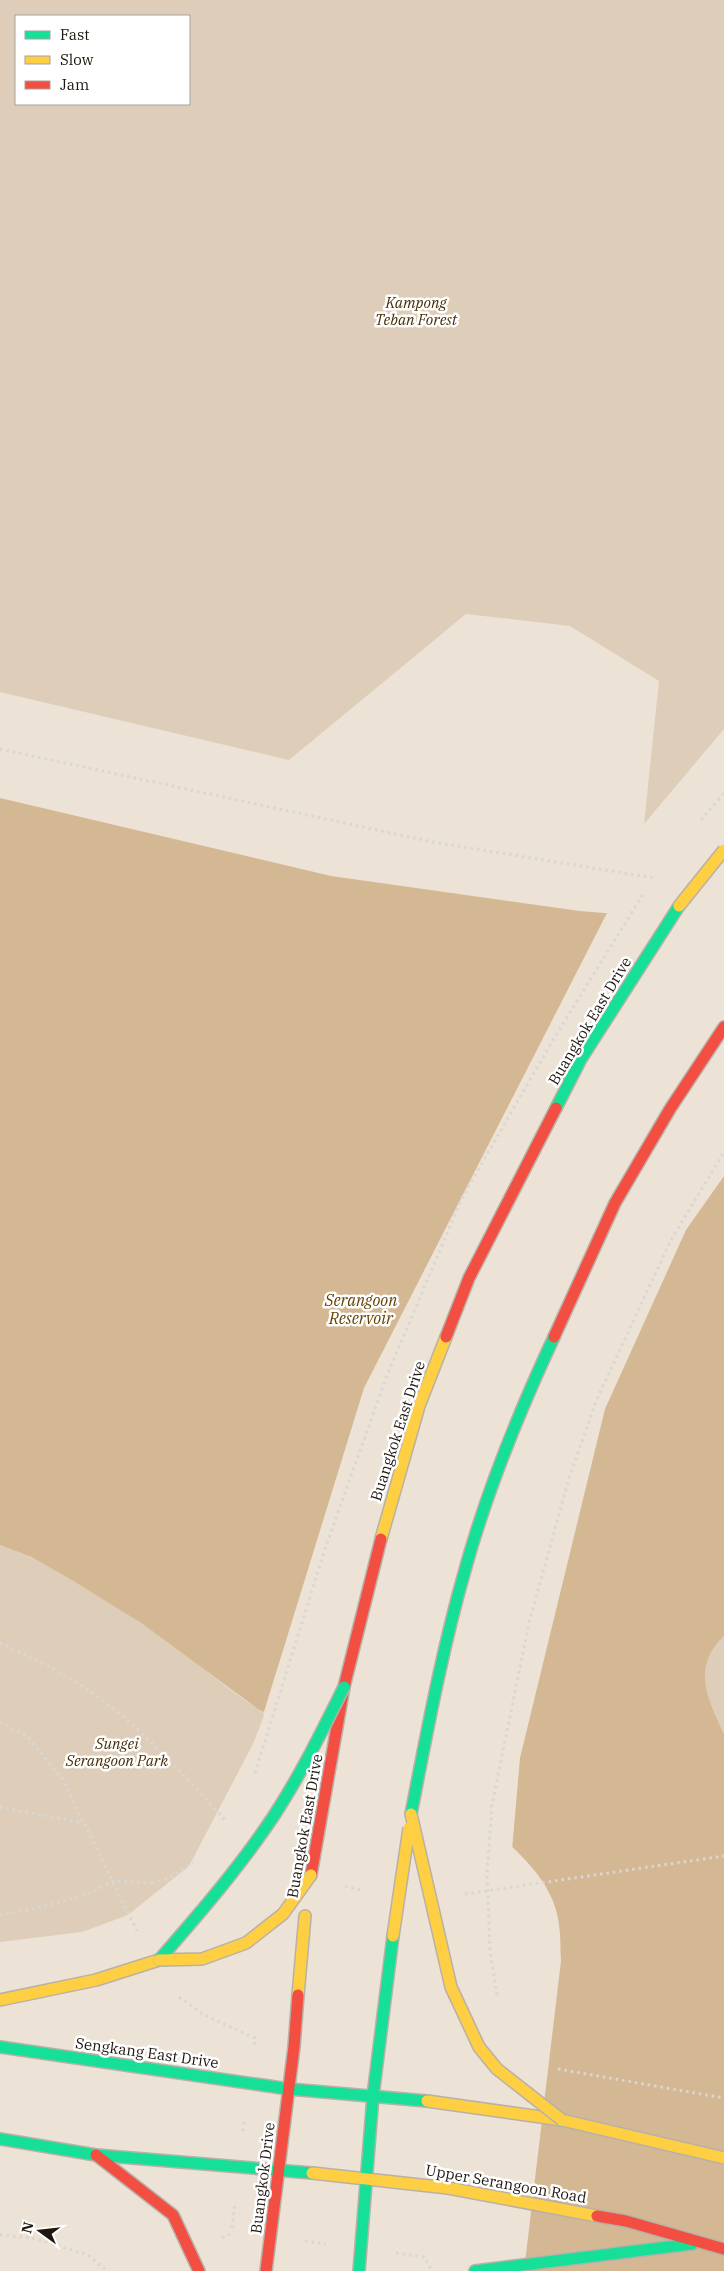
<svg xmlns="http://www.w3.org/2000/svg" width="724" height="2271" viewBox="0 0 724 2271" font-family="'IBM Plex Serif',serif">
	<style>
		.green { fill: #deceb9; fill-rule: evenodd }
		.water { fill: #d4b894 }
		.pier { fill: #ece2d6 }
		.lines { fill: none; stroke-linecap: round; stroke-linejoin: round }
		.fast-casing { stroke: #b9b1a8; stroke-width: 14 }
		.slow-casing { stroke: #b9b1a8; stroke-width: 14 }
		.jam-casing { stroke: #b9b1a8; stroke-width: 14 }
		.path { stroke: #d9d6d3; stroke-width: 3; stroke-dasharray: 2.5 4; stroke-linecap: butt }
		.fast { stroke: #16e098; stroke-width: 11 }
		.slow { stroke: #ffcf43; stroke-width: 11 }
		.jam { stroke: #f24e42; stroke-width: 11 }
		.fast-bridge-casing { stroke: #b9b1a8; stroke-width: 14; stroke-linecap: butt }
		.slow-bridge-casing { stroke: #b9b1a8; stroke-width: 14; stroke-linecap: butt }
		.path-bridge { stroke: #d9d6d3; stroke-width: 3; stroke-dasharray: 2.5 4; stroke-linecap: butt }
		.fast-bridge { stroke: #16e098; stroke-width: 11 }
		.slow-bridge { stroke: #ffcf43; stroke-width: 11 }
		.labels { text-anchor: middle; stroke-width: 5; stroke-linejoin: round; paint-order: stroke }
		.park-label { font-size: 15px; font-style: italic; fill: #462e06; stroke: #fff }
		.street-label { font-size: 15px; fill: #1d170f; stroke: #fff }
		.water-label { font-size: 16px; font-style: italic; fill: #654204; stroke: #fff }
	</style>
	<rect width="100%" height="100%" fill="#ece2d6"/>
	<path class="green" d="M 0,0 L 724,0 L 724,729 L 644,824 L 659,681 L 570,626 L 466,614 L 289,760 L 0,692 ZM 189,16 L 189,104 L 16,104 L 16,16 Z
		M 0,1545 C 69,1570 132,1616 190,1659 C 215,1677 239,1698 265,1713 L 253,1744 L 189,1866 L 128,1915 L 82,1932 L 0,1942 Z
		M 724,1636 L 724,1734 C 708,1699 691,1668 724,1636 Z"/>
	<path class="water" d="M 0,798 L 331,876 L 580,911 L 724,923 L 724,1636 C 691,1668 708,1699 724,1734 L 724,2271 L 524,2271 L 561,1961 C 560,1949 561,1937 559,1925 C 555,1886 525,1858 497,1833 L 258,1709 L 141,1623 L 72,1580 L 31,1557 L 0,1545 Z"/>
	<path class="pier" d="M 608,911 L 724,920 L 724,1176 L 686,1230 L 605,1409 L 520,1758 L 512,1850 L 495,1836 L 263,1715 L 364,1388 Z"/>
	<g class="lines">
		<defs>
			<path id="fast" d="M 556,1108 L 581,1059 L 679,906
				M 411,1814 C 427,1732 442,1650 465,1570 C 487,1490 519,1412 554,1337
				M 0,2047 L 289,2089 L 427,2101
				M 0,2139 L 96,2155 L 312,2173
				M 359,2271 L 373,2096 L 393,1936
				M 475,2271 L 692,2244"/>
			<path id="slow" d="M 381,1539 L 419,1406 L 446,1337
				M 298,1995 L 305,1916
				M 0,2000 L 96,1980 L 159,1960
				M 427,2101 L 562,2120 L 724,2158
				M 312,2173 L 448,2188 L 597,2216"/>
			<path id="jam" d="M 446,1337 L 469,1278 L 556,1108
				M 554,1337 L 615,1203 L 670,1109 L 724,1027
				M 311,1875 L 344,1687 L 381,1539
				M 96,2155 L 173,2215 L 199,2271
				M 597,2216 L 626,2221 L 724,2249
				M 266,2271 L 294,2047 L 298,1995"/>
		</defs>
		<use href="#fast" class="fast-casing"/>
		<use href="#slow" class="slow-casing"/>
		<use href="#jam" class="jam-casing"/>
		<path class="path" d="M 0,749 L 433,842 L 654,878
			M 0,1643 C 36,1659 72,1677 104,1701 C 149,1736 188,1780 227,1822
			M 0,1722 L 27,1736 L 63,1780 L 137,1931
			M 0,1807 L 83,1823
			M 345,1886 L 363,1891
			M 465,1894 L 724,1856
			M 0,1915 L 38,1908 L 93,1892 L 113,1881 L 152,1883
			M 179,1997 L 204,2015 L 255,2038 L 254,2047
			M 558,2069 L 724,2098
			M 243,2131 L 245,2118
			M 232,2228 L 235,2202
			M 0,2235 L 32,2238 L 88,2255 L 107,2271
			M 222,2238 L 234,2232
			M 305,2241 L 326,2244
			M 396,2253 L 424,2257 L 432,2271"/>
		<use href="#fast" class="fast"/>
		<use href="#slow" class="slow"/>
		<use href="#jam" class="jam"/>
		<defs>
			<path id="fast-bridge" d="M 159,1960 C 199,1914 239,1868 273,1817 C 300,1776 322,1731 344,1687"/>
			<path id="slow-bridge" d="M 679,906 L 724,850
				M 411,1814 L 451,1987 L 479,2047 L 497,2069 L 562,2120
				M 393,1936 L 409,1828
				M 159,1960 L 202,1959 L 246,1943 L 283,1914 L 311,1875"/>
		</defs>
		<use href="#fast-bridge" class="fast-bridge-casing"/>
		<use href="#slow-bridge" class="slow-bridge-casing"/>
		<path class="path-bridge" d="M 701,820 L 724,793
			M 255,1773 L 325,1549 L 386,1378 L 462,1198 L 553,1040 L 645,891
			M 152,1883 L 169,1878 L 193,1862
			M 497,1995 L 490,1951 L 487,1873 L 492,1805 L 529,1623 L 569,1478 L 597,1399 L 671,1240 L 724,1152"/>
		<use href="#fast-bridge" class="fast-bridge"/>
		<use href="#slow-bridge" class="slow-bridge"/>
	</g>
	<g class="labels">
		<g class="park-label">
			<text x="416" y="308">Kampong<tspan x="416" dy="17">Teban Forest</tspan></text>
			<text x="117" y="1749">Sungei<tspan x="117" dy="17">Serangoon Park</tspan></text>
		</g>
		<g class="street-label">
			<text transform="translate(590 1021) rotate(-59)" y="5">Buangkok East Drive</text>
			<text transform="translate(398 1431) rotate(-72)" y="5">Buangkok East Drive</text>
			<text transform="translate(305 1826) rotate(-80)" y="5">Buangkok East Drive</text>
			<text transform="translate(147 2053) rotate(8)" y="5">Sengkang East Drive</text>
			<text transform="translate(263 2178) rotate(-83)" y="5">Buangkok Drive</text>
			<text transform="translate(506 2184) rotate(10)" y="5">Upper Serangoon Road</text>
		</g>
		<g class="water-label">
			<text x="361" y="1306">Serangoon<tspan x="361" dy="18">Reservoir</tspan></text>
		</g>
	</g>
	<rect x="15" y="15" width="175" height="90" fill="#ffffff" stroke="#a5a29f"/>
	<rect x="25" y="31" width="25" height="8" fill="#16e098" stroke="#a5a29f"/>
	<text x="60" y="40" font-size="15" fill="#1d170f">Fast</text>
	<rect x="25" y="56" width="25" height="8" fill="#ffcf43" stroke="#a5a29f"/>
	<text x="60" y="65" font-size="15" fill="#1d170f">Slow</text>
	<rect x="25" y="81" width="25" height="8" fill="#f24e42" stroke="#a5a29f"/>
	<text x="60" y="90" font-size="15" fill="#1d170f">Jam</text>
	<g transform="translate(40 2231) rotate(285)" stroke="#ffffff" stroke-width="4" paint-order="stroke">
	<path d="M0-4L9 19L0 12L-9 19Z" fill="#1d170f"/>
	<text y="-8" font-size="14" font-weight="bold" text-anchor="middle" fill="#1d170f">N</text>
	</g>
</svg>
